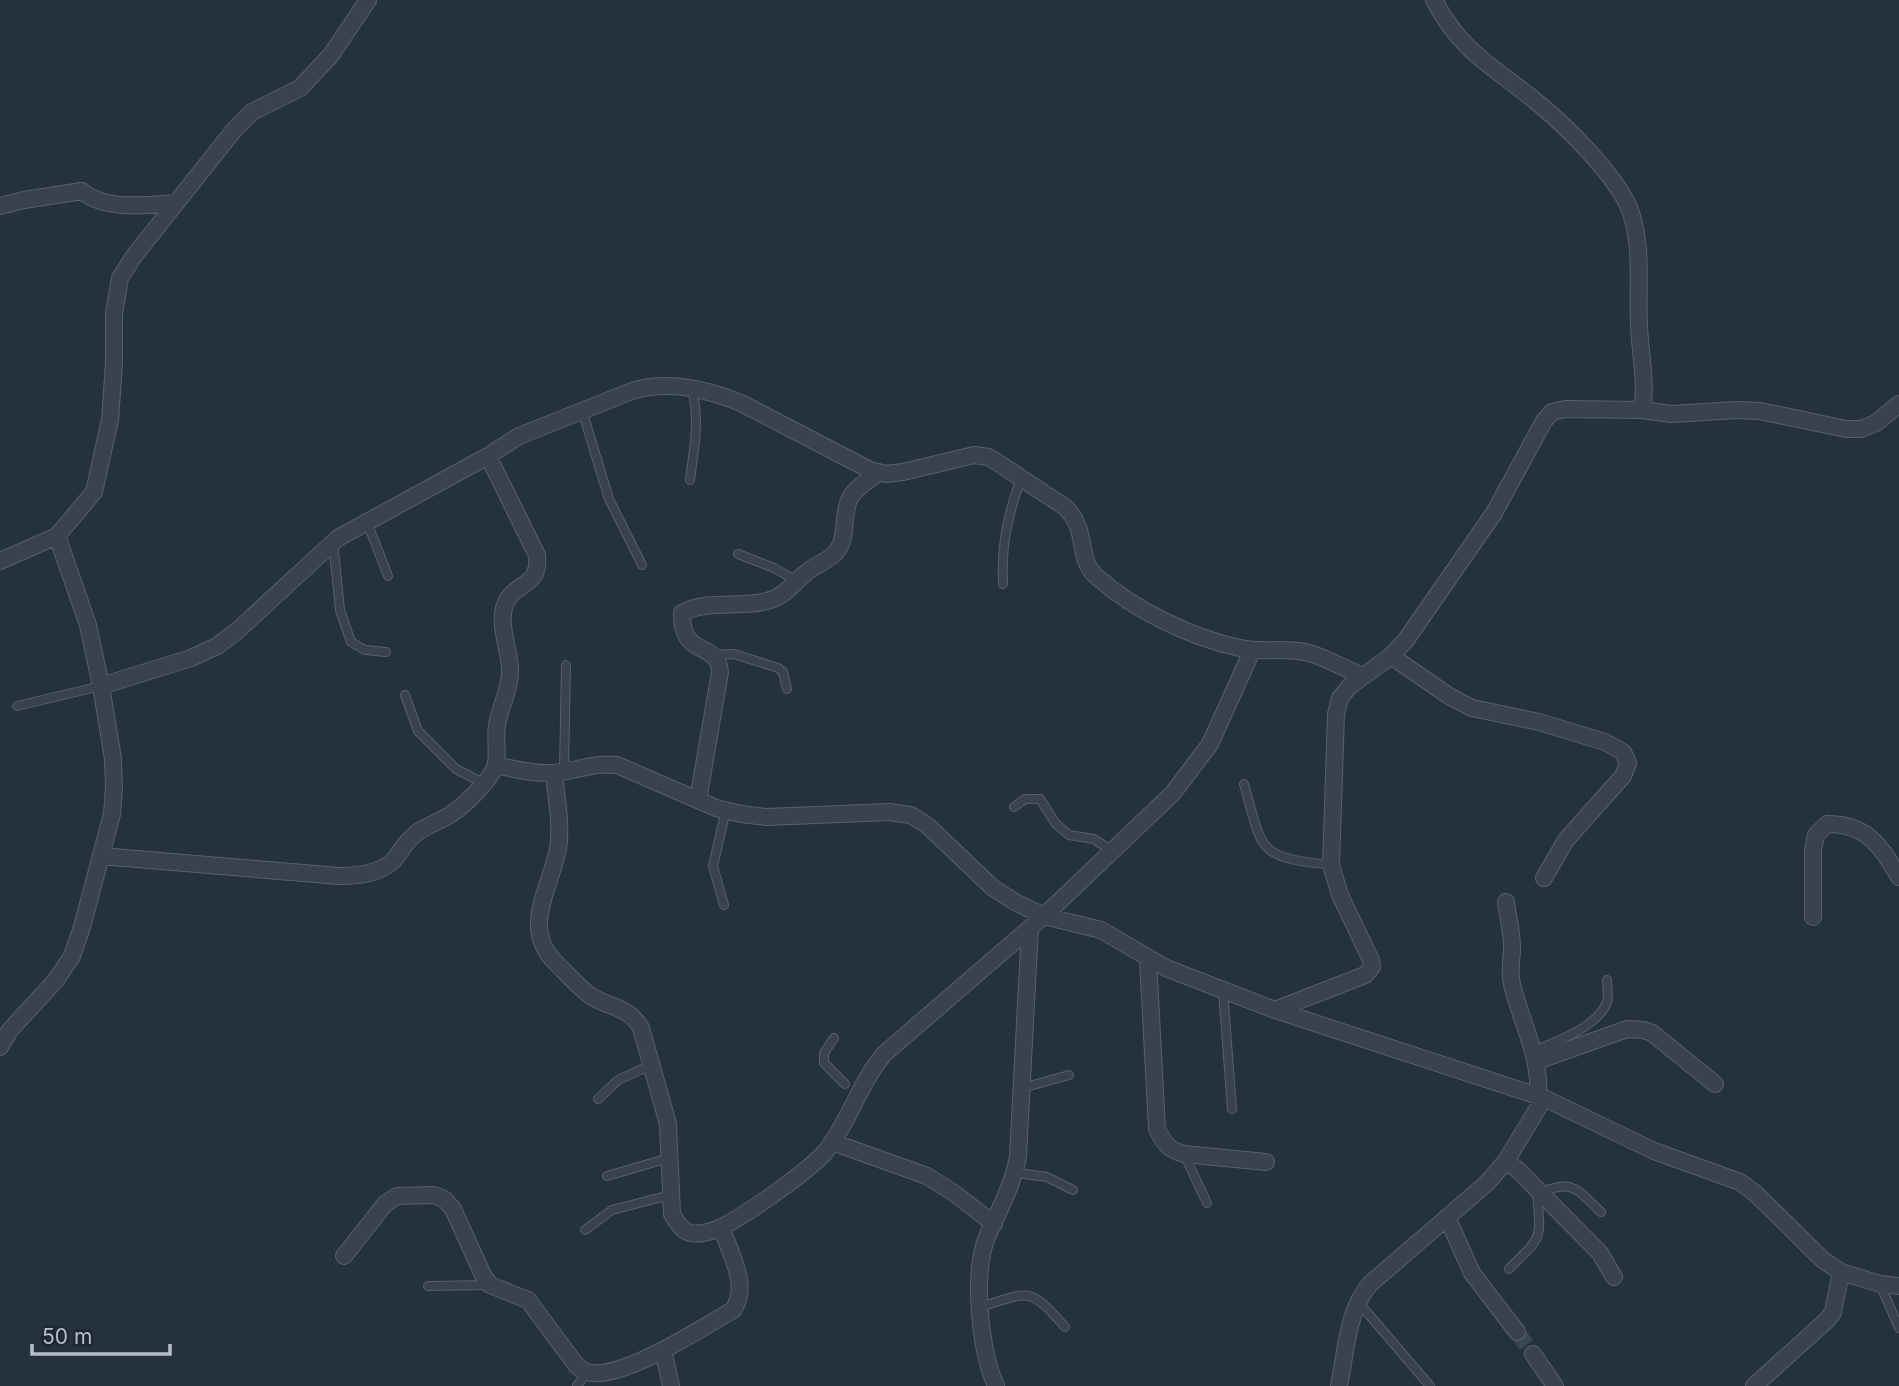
<svg xmlns="http://www.w3.org/2000/svg" width="1899" height="1386" viewBox="0 0 1899 1386" font-family="Inter,sans-serif">
	<style>
		.lines { fill: none; stroke-linecap: round; stroke-linejoin: round }
		.street-tunnel { stroke: #3b4653; stroke-width: 16; stroke-dasharray: 16 8; stroke-linecap: butt }
		.lane-casing { stroke: #57616c; stroke-width: 10 }
		.street-casing { stroke: #57616c; stroke-width: 18 }
		.lane { stroke: #39434e; stroke-width: 8 }
		.street { stroke: #39434e; stroke-width: 16 }
	</style>
	<rect width="100%" height="100%" fill="#25313e"/>
	<g class="lines">
		<path class="street-tunnel" d="M 1517,1332 L 1533,1354"/>
		<defs>
			<path id="lane" d="M 582,410 L 609,499 L 642,565
				M 690,480 C 694,449 700,420 692,389
				M 367,522 L 388,576
				M 333,542 L 340,610 L 351,642 L 365,650 L 386,652
				M 738,554 L 774,568 L 797,581
				M 1003,584 C 1001,544 1008,515 1021,478
				M 714,655 L 734,654 L 778,668 L 783,672 L 787,689
				M 405,695 L 418,731 L 456,769 L 483,783
				M 17,706 L 101,686
				M 564,771 L 566,665
				M 1244,784 C 1263,852 1257,857 1331,865
				M 1014,807 L 1025,799 L 1040,799 L 1056,824 L 1069,835 L 1094,839 L 1112,851
				M 724,905 L 713,866 L 726,810
				M 1223,990 L 1232,1109
				M 834,1038 L 824,1053 L 824,1063 L 845,1084
				M 1534,1051 C 1555,1042 1598,1027 1607,1002 C 1609,996 1607,988 1607,980
				M 1022,1088 L 1069,1075
				M 598,1099 L 618,1080 L 651,1065
				M 1184,1154 L 1207,1203
				M 1016,1173 L 1047,1177 L 1073,1190
				M 607,1176 L 669,1158
				M 1540,1193 C 1573,1178 1577,1190 1601,1212
				M 585,1230 L 612,1210 L 670,1195
				M 1509,1269 C 1543,1235 1541,1241 1537,1193
				M 1880,1284 L 1899,1328
				M 428,1286 L 490,1285
				M 1359,1303 L 1430,1386
				M 981,1307 C 1030,1291 1030,1287 1065,1327
				M 577,1386 L 587,1372"/>
			<path id="street" d="M 1434,0 C 1462,54 1495,67 1539,104 C 1567,127 1620,179 1631,213 C 1643,250 1637,288 1639,325 C 1640,354 1647,381 1642,410
				M 0,206 L 24,200 L 82,191 C 105,211 148,205 176,203
				M 0,561 L 57,536 L 94,492 L 110,420 L 114,363 L 114,314 L 120,278 L 134,256 L 234,130 L 252,112 L 300,88 L 331,55 L 368,0
				M 1391,656 L 1449,696 L 1472,708 L 1539,722 L 1605,742 L 1623,752 L 1628,763 L 1623,776 L 1566,840 L 1544,878
				M 101,686 L 191,658 L 217,646 L 237,631 L 338,538 L 488,456 L 519,436 L 632,391 C 669,380 706,389 741,403 L 870,470 L 886,474 L 903,472 L 974,455 L 989,457 L 1065,507 C 1090,531 1075,558 1097,577 C 1134,610 1192,638 1240,648 C 1262,653 1286,647 1309,653 C 1327,658 1345,669 1363,676
				M 496,765 C 514,769 533,774 551,773 C 574,772 594,762 617,765 L 716,808 L 741,814 L 766,817 L 889,812 L 911,815 L 928,826 L 993,888 L 1015,902 L 1044,916 L 1101,930 L 1166,968 L 1275,1010 L 1544,1098 L 1654,1151 L 1740,1182 L 1755,1193 L 1823,1260 L 1841,1272 L 1880,1284 L 1899,1286
				M 554,773 C 556,797 562,825 558,849 C 550,890 520,929 557,964 C 567,974 577,985 588,994 C 608,1009 627,1004 641,1028 L 668,1124 L 672,1214 C 677,1222 681,1230 690,1233 C 700,1235 713,1231 722,1227 C 748,1213 807,1173 826,1151 C 849,1122 859,1084 884,1054 L 1044,916 L 1173,793 L 1210,744 L 1252,651
				M 698,800 L 720,672 C 718,640 681,659 682,613 C 710,598 744,610 773,599 C 787,594 795,581 807,572 C 815,565 826,562 834,554 C 849,540 841,516 850,498 C 856,487 869,480 878,473
				M 101,856 L 339,876 C 358,876 380,874 394,860 C 402,850 407,839 418,832 C 428,825 441,821 451,814 C 464,806 494,777 496,763 C 498,750 495,738 497,725 C 500,706 511,689 510,668 C 509,649 498,624 505,605 C 514,581 541,588 537,555 L 488,456
				M 1506,902 C 1508,918 1513,936 1512,952 C 1511,963 1509,973 1512,984 C 1521,1023 1541,1056 1538,1096
				M 1813,917 L 1813,850 L 1816,835 L 1827,824 C 1867,824 1880,845 1899,877
				M 1148,959 L 1157,1129 C 1164,1144 1169,1150 1184,1154 L 1266,1162
				M 1275,1010 L 1365,975 L 1372,967 L 1371,960 L 1340,895 L 1331,865 L 1336,714 L 1340,698 L 1350,686 L 1391,656 L 1406,640 L 1494,513 L 1544,421 L 1552,412 L 1565,409 L 1642,410 L 1672,414 L 1737,410 L 1760,411 L 1846,429 L 1861,429 L 1876,423 L 1899,404
				M 0,1047 L 10,1030 L 56,980 L 72,956 L 82,927 L 112,814 L 114,788 L 113,759 L 101,686 L 88,625 L 57,536
				M 1537,1061 L 1627,1029 L 1644,1030 L 1652,1033 L 1715,1084
				M 832,1142 L 927,1176 L 954,1193 L 994,1224
				M 1506,1161 L 1518,1170 L 1600,1253 L 1614,1277
				M 1447,1217 L 1472,1273 L 1517,1332
				M 344,1256 L 385,1204 L 397,1196 L 434,1195 L 444,1199 L 453,1209 L 483,1275 L 490,1285 L 528,1300 L 577,1366 C 580,1368 583,1371 587,1372 C 620,1382 703,1327 733,1310 C 750,1286 730,1253 721,1227
				M 663,1350 L 671,1386
				M 1533,1354 L 1555,1386
				M 996,1386 C 980,1350 972,1274 987,1237 C 999,1209 1013,1186 1018,1156 L 1030,928
				M 1339,1386 C 1346,1352 1347,1311 1370,1284 L 1487,1183 L 1506,1161 L 1544,1098
				M 1754,1386 L 1827,1320 L 1833,1312 L 1841,1272"/>
		</defs>
		<use href="#lane" class="lane-casing"/>
		<use href="#street" class="street-casing"/>
		<use href="#lane" class="lane"/>
		<use href="#street" class="street"/>
	</g>
	<path d="M32 1344v10h138v-10" fill="none" stroke="#b5bec9" stroke-width="3.5"/>
	<text x="42" y="1344" font-size="21" fill="#b5bec9" stroke="#1e2833" stroke-width="5" paint-order="stroke">50 m</text>
</svg>
